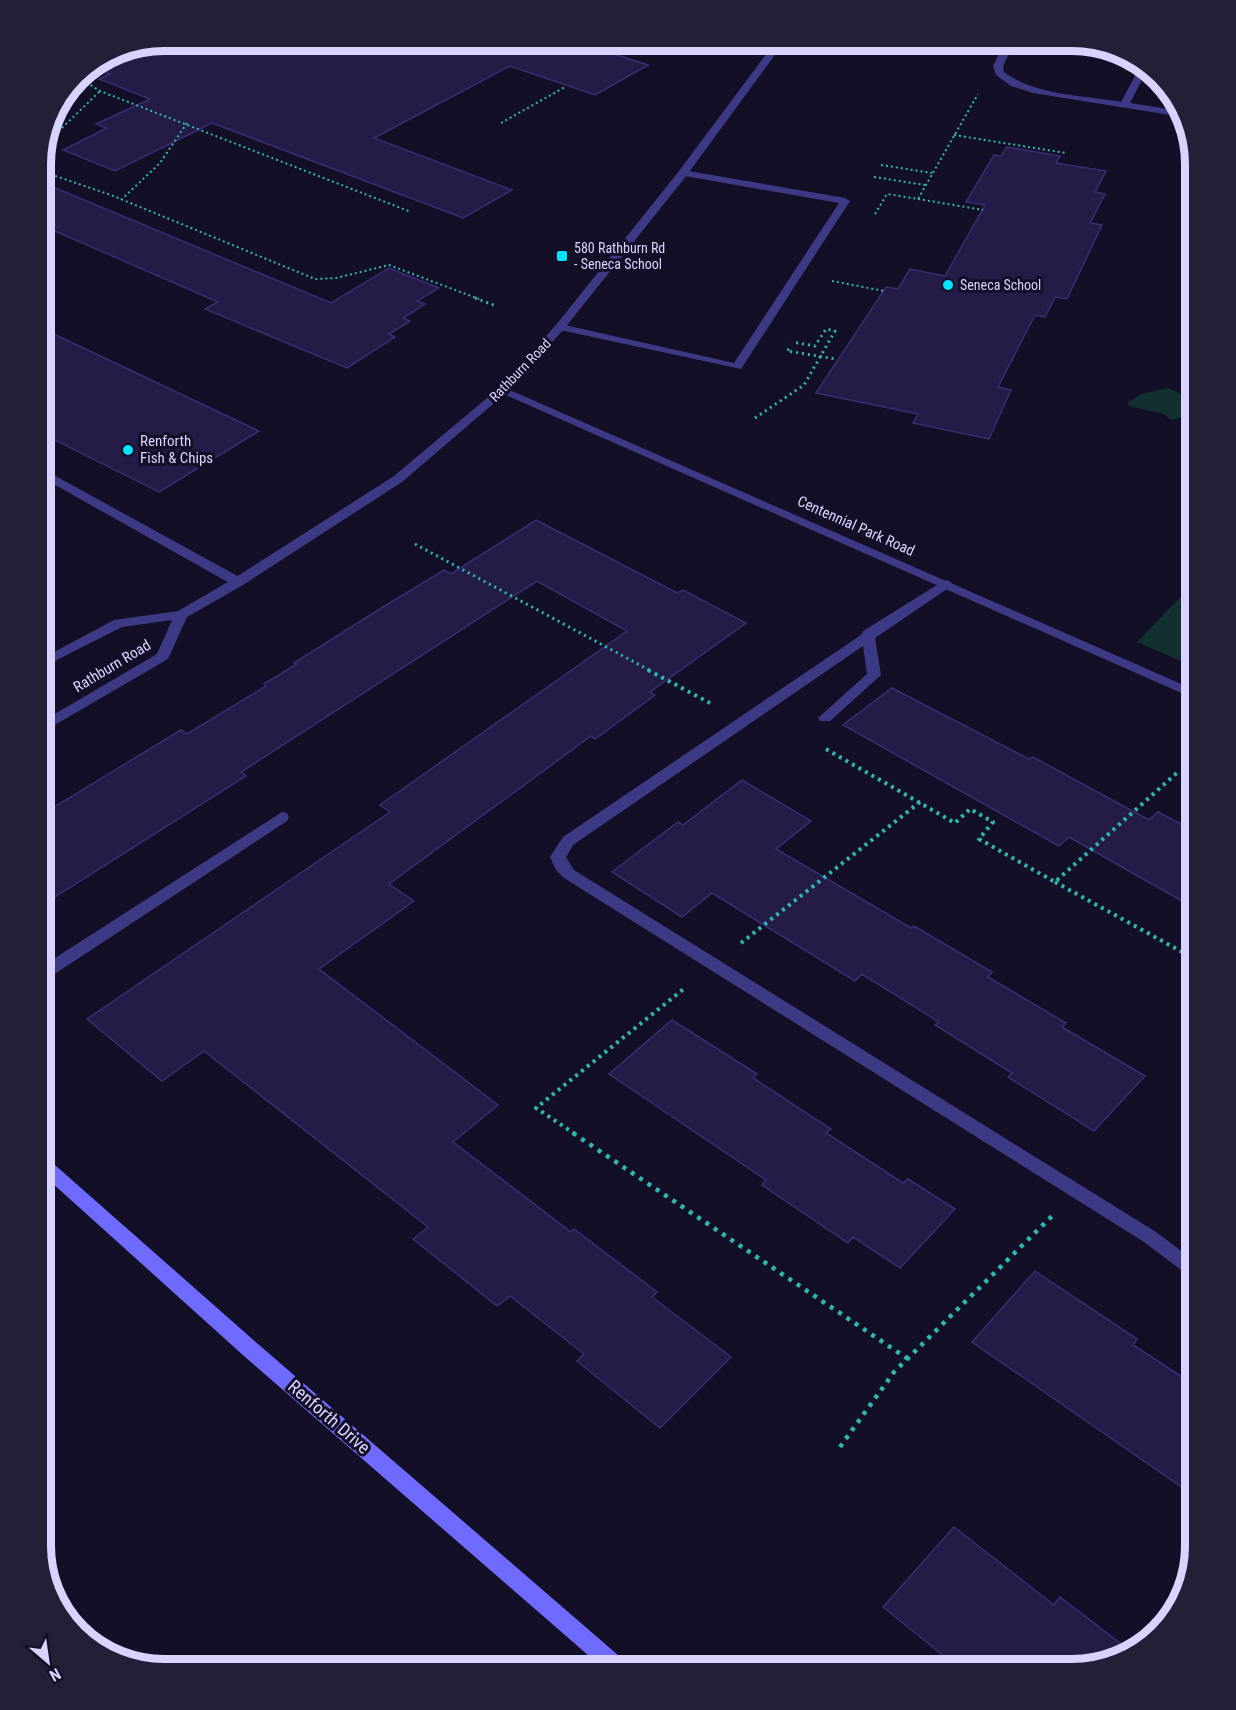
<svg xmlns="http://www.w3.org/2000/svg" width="1236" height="1710" viewBox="0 0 1236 1710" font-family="'Roboto Condensed',sans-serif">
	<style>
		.green { fill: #12302f }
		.building { fill: #241b47; stroke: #3b2d73; stroke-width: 1.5 }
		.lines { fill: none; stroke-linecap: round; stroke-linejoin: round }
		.path-far3 { stroke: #2fb8b0; stroke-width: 2; stroke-dasharray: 2 3; stroke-linecap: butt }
		.path-far2 { stroke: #2fb8b0; stroke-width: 3; stroke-dasharray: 2 4; stroke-linecap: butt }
		.path-far1 { stroke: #2fb8b0; stroke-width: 4; stroke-dasharray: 3 4.5; stroke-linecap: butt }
		.path { stroke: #2fb8b0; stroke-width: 4.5; stroke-dasharray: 4 6; stroke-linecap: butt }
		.service { fill: #3d3a85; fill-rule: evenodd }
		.minor { fill: #3d3a85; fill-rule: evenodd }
		.tertiary { fill: #3d3a85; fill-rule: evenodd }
		.secondary { fill: #6f6bff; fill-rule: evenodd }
		.poi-dot { fill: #00e5ff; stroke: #130f26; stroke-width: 2 }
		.labels { text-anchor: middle; stroke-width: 6; stroke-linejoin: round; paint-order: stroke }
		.far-poi-label { font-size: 14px; fill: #d9d4ff; stroke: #130f26; text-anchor: start }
		.far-street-label { font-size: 14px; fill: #d9d4ff; stroke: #130f26 }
		.poi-label { font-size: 15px; fill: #d9d4ff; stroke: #130f26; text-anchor: start }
		.street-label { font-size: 15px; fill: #d9d4ff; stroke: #130f26 }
		.near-street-label { font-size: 18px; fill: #d9d4ff; stroke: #130f26 }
		.rim { fill: none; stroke: #d9d4ff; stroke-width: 8 }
	</style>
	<rect width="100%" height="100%" fill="#130f26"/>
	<path class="green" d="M 1168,388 L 1192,399 L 1195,414 L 1171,420 L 1164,414 L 1129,406 L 1127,403 L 1141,394 Z
		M 1195,582 L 1195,667 L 1137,642 Z"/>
	<path class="building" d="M 164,40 L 574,41 L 648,65 L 595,95 L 510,66 L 374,138 L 512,190 L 463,218 L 212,123 L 115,171 L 63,150 L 107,128 L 96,124 L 150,99 L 99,79 L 110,74 L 90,67 L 117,50 Z
		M 1007,147 L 1060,156 L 1056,163 L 1106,171 L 1095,192 L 1105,194 L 1090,223 L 1102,225 L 1067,299 L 1055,297 L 1045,317 L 1035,315 L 998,387 L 1011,390 L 989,439 L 913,423 L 918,414 L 816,393 L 886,287 L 898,289 L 910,269 L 945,276 L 985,205 L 966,202 L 994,155 L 1001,156 Z
		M 41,182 L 331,303 L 389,268 L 439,288 L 417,301 L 425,304 L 403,318 L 410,321 L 389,334 L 395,337 L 347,368 L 205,309 L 218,302 L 41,225 Z
		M 41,328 L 259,431 L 159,492 L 41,433 Z
		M 536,520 L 677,593 L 683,590 L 746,623 L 650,692 L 655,695 L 595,739 L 591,736 L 389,884 L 414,901 L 319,969 L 498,1105 L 453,1142 L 571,1232 L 574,1229 L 657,1292 L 652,1297 L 731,1357 L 660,1428 L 577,1361 L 584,1354 L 510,1296 L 497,1306 L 413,1239 L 428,1227 L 204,1051 L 162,1081 L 87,1019 L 390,812 L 380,805 L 627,631 L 537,581 L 241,772 L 246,776 L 41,906 L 41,815 L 181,730 L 187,734 L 266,686 L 264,684 L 297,664 L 294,663 L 383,607 L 444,570 L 451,574 Z
		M 892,688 L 1029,759 L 1033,757 L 1149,820 L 1158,812 L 1196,832 L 1196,909 L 1069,837 L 1059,846 L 843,725 Z
		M 742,780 L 811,821 L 776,849 L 911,928 L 914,926 L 992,972 L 988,977 L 1066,1023 L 1062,1027 L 1145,1076 L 1094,1131 L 1008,1077 L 1012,1073 L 935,1025 L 939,1022 L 862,974 L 855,981 L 712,893 L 682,917 L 612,872 L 678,822 L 683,825 Z
		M 672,1020 L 757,1074 L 753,1078 L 831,1129 L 826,1133 L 903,1183 L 908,1179 L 955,1209 L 900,1268 L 853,1237 L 848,1243 L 762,1185 L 766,1180 L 609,1074 Z
		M 1035,1271 L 1137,1339 L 1133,1345 L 1196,1386 L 1196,1497 L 972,1342 Z
		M 954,1527 L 1054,1605 L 1060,1597 L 1133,1653 L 1072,1670 L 960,1669 L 883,1607 Z"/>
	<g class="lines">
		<path class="path-far3" d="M 78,77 L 100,91 L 411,212
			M 501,123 L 565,87
			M 954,135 L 1066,153
			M 41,156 L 61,129 L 100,91
			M 881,165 L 932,173
			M 41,171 L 111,195 L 315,279 L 336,278 L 389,265 L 479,299
			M 874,177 L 925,185
			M 918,199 L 983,210
			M 121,200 L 160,163 L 187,123
			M 875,214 L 887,194 L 918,199 L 978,94
			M 832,281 L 884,291"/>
		<path class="path-far2" d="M 475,298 L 496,306
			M 789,349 L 787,351 L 836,359
			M 755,418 L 804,385 L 835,331 L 826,329 L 815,346 L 793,342
			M 415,544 L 651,671"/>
		<path class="path-far1" d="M 648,670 L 710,703
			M 826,749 L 955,823 L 970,809 L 993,822 L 979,839 L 1055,882 L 1178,772
			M 1055,882 L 1195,959
			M 741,943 L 920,802
			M 575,1134 L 536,1108 L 686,987"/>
		<path class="path" d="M 573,1133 L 908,1359
			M 840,1447 L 894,1372 L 1052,1216"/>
		<path class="service" d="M 1005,41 L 1015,41 L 1003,66 L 1004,72 C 1036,96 1083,95 1121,102 L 1141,65 L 1147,70 L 1130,103 L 1181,111 L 1183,117 L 1033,93 L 1011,86 L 996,75 L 993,66 Z
			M 683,170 L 845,198 L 850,201 L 741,369 L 560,330 L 554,327 L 560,324 L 734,363 L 839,203 L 679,175 L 679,171 Z
			M 41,468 L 243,579 L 245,582 L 238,586 L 233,585 L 41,477 Z
			M 945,580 L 950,581 L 952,584 L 950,587 L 875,638 L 881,675 L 830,721 L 820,721 L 818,718 L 867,674 L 863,646 L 573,845 L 566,857 L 574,870 L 1156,1232 L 1195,1261 L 1195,1278 L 1189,1276 L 1144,1242 L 564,878 L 556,870 L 550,857 L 563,837 L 861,635 L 863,631 Z"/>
		<path class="minor" d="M 503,387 L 1195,690 L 1195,699 L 499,392 L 497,390 Z
			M 282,812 L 287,813 L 289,817 L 287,821 L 47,979 L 41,981 L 41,967 Z"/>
		<path class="tertiary" d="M 776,41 L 785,41 L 687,175 L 564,329 L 507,392 L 402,482 L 243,585 L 187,617 L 168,659 L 41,733 L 41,722 L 157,654 L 172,620 L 122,627 L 41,668 L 41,659 L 114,620 L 178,611 L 233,579 L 394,476 L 499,388 L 556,325 L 679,171 Z"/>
		<path class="secondary" d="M 41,1156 L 47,1158 L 258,1344 L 626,1662 L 629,1669 L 604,1669 L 244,1356 L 41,1173 Z"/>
	</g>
	<g class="poi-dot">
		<rect x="556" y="250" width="12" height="12" rx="3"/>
		<circle cx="948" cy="285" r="6"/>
		<circle cx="128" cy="450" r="6"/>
	</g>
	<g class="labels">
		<g class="far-poi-label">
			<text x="574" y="253">580 Rathburn Rd<tspan x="574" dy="16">- Seneca School</tspan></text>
			<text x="960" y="290">Seneca School</text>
		</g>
		<g class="far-street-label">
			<text transform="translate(520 370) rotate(-46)" y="5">Rathburn Road</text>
		</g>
		<g class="poi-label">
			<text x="140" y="446">Renforth<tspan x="140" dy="17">Fish &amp; Chips</tspan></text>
		</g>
		<g class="street-label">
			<text transform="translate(856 526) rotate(24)" y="5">Centennial Park Road</text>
			<text transform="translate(112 666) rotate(-31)" y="5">Rathburn Road</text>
		</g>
		<g class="near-street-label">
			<text transform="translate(329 1417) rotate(41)" y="6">Renforth Drive</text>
		</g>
	</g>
	<path d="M0 0H1236V1710H0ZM164 51H1072A113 113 0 0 1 1185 164V1546A113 113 0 0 1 1072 1659H164A113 113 0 0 1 51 1546V164A113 113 0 0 1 164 51Z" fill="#231f37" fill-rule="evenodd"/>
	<path class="rim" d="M164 51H1072A113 113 0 0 1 1185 164V1546A113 113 0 0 1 1072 1659H164A113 113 0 0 1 51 1546V164A113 113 0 0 1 164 51Z"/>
	<g transform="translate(48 1662) rotate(151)" stroke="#130f26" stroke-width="4.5" paint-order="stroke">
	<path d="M0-4.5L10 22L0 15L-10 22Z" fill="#d9d4ff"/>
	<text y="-9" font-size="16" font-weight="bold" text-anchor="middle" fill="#d9d4ff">N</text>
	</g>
</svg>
